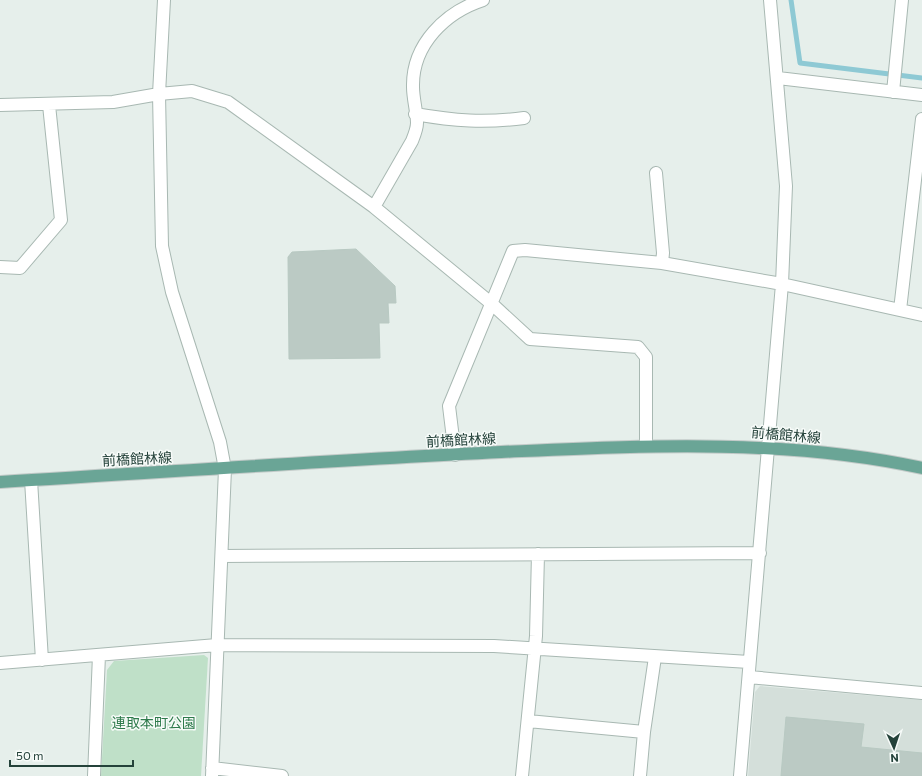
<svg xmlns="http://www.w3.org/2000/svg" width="922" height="776" viewBox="0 0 922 776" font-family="Commissioner,'Noto Sans JP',sans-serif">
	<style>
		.built { fill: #d4dfda }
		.green { fill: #bfe0c8 }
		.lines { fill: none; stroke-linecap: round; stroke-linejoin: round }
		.stream { stroke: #8ec9d4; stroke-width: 5 }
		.building { fill: #bbcac4; stroke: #b8c9c2 }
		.minor-casing { stroke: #a8b8b2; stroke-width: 14 }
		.major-casing { stroke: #c2cac8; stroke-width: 14 }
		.minor { stroke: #fff; stroke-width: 12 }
		.major { stroke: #6aa596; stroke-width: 12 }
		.labels { text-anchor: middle; stroke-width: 3; stroke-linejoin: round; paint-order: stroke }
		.street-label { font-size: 14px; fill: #24423a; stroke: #f7fbf9 }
		.park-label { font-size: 14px; fill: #2d7a4b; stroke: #f7fbf9 }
	</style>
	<rect width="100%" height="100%" fill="#e6efeb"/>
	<path class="built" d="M 760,686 L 922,700 L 922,776 L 748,776 L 755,692 Z"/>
	<path class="green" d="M 204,655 L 208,658 L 201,776 L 101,776 L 107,670 L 114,661 Z"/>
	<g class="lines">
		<path class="stream" d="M 791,0 L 800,63 L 922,78"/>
	</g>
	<path class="building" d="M 356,249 L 395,286 L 396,303 L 388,303 L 389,323 L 379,323 L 380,358 L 289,359 L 288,257 L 292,252 Z
		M 786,717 L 864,724 L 861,747 L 922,753 L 922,776 L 781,776 Z"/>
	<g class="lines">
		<defs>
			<path id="minor" d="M 164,0 L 159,94 L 162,246 L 172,292 L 220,442 L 225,469 L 212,776
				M 778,78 L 922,95
				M 893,92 L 902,0
				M 0,105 L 113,102 L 159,94 L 192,91 L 228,102 L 374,207 L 492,304 L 530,339 L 638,347 L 646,357 L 646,446
				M 415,114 C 455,121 484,123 524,118
				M 656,173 L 663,253 L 662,263
				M 374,207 L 412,141 C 414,136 417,129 417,123 C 417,112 413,99 413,87 C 412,44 446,12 483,0
				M 0,267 L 20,268 L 61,220 L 49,105
				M 900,310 L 922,119
				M 455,455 L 449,406 L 513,251 L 525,250 L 662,263 L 782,284 L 922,315
				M 31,480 L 42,660
				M 222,556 L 760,553
				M 0,663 L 217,645 L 494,646 L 749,662
				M 749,677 L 922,693
				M 528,721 L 644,732
				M 212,768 L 282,776
				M 94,776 L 99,655
				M 522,776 L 536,636 L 538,554
				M 640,776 L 644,732 L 655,657
				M 740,776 L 782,284 L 786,186 L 770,0"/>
			<path id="major" d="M 0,482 C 167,472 334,460 501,452 C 641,446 783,438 922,468"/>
		</defs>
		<use href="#minor" class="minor-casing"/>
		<use href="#major" class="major-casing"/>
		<use href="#minor" class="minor"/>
		<use href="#major" class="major"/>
	</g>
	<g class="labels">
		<g class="street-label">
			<text transform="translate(786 435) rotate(5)" y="5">前橋館林線</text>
			<text transform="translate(461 440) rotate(-3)" y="5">前橋館林線</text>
			<text transform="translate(137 459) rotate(-3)" y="5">前橋館林線</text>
		</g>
		<g class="park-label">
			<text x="154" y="728">連取本町公園</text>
		</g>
	</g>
	<g transform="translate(894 748) rotate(177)" stroke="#f7fbf9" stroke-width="3" paint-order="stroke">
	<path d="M0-3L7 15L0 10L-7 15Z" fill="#24423a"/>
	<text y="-6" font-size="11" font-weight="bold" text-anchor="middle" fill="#24423a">N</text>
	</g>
	<path d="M10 760v6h123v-6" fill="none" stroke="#24423a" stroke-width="2"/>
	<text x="16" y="760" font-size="12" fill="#24423a" stroke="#f7fbf9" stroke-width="3" paint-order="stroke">50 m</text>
</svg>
